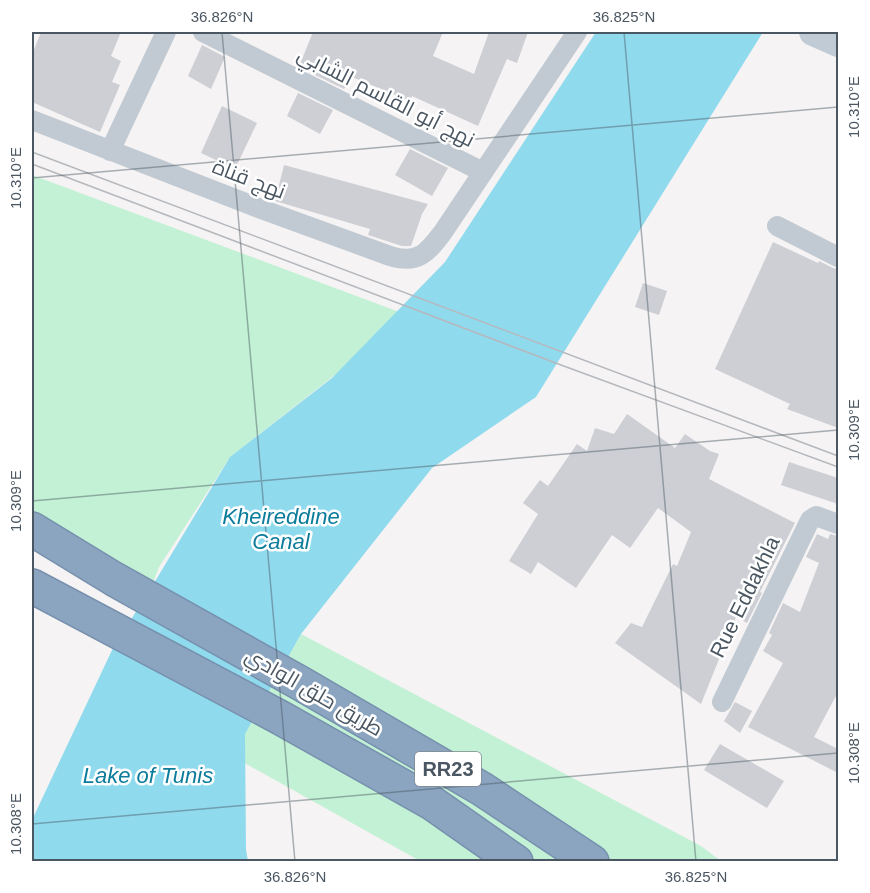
<svg xmlns="http://www.w3.org/2000/svg" width="870" height="893" viewBox="0 0 870 893" font-family="Helvetica,Cairo,sans-serif">
	<style>
		.green { fill: #c3f1d5 }
		.water { fill: #90daee }
		.building { fill: #cdcfd5 }
		.lines { fill: none; stroke-linecap: round; stroke-linejoin: round }
		.highway-casing { stroke: #7690ad; stroke-width: 36 }
		.street { stroke: #c1cad2; stroke-width: 20 }
		.secondary { stroke: #c1cbd6; stroke-width: 28 }
		.highway { stroke: #8ba5c1; stroke-width: 33 }
		.tram { stroke: #b5b8bd; stroke-width: 1.5 }
		.ticks { fill: none; stroke: #4a5661; stroke-width: 1.5; stroke-opacity: 0.45 }
		.labels { text-anchor: middle; stroke-width: 5; stroke-linejoin: round; paint-order: stroke }
		.shield { fill: #fff; stroke: #808990; stroke-width: 1.5 }
		.shield-label { font-size: 20px; font-weight: bold; fill: #4a5661 }
		.street-label { font-size: 21px; fill: #4a5661; stroke: #fff }
		.water-label { font-size: 22px; font-style: italic; fill: #0c7c9b; stroke: #fff }
		.neatline { fill: none; stroke: #4a5661; stroke-width: 2 }
		.ticks-label { font-size: 15px; text-anchor: middle; fill: #4a5661 }
	</style>
	<rect width="100%" height="100%" fill="#f5f3f3"/>
	<path class="green" d="M 32,175 L 410,316 L 230,457 L 159,567 L 151,588 L 71,541 L 32,509 Z
		M 301,634 L 701,846 L 721,861 L 420,861 L 232,756 Z"/>
	<path class="water" d="M 596,32 L 763,32 L 536,397 L 432,468 L 301,634 L 245,734 L 246,850 L 248,861 L 32,862 L 32,820 L 113,648 L 151,588 L 230,457 L 332,378 L 445,262 Z"/>
	<path class="building" d="M 41,32 L 121,32 L 111,56 L 121,61 L 112,82 L 120,85 L 100,132 L 32,102 L 32,55 Z
		M 313,32 L 443,32 L 433,56 L 474,74 L 489,32 L 528,32 L 517,63 L 507,59 L 478,126 L 412,96 L 410,101 L 352,77 L 350,83 L 348,83 L 344,89 L 309,72 L 311,68 L 300,64 Z
		M 202,45 L 225,57 L 211,89 L 188,76 Z
		M 298,93 L 333,110 L 320,134 L 287,116 Z
		M 222,106 L 257,123 L 235,169 L 201,153 Z
		M 410,149 L 448,168 L 432,196 L 395,175 Z
		M 284,165 L 428,204 L 422,214 L 411,246 L 402,246 L 368,235 L 370,229 L 275,201 Z
		M 773,242 L 818,263 L 819,261 L 833,268 L 838,269 L 838,428 L 787,409 L 790,404 L 715,369 Z
		M 643,283 L 667,291 L 659,315 L 635,307 Z
		M 627,414 L 675,448 L 685,434 L 710,451 L 719,454 L 709,479 L 795,523 L 760,592 L 762,593 L 747,623 L 736,617 L 701,704 L 615,643 L 631,623 L 642,627 L 673,564 L 677,566 L 691,532 L 658,508 L 630,548 L 612,535 L 576,588 L 538,562 L 531,574 L 509,561 L 538,514 L 523,503 L 540,480 L 548,486 L 577,444 L 587,451 L 595,428 L 614,434 Z
		M 789,462 L 838,478 L 838,504 L 781,485 Z
		M 817,534 L 828,539 L 830,534 L 838,536 L 838,692 L 814,737 L 838,749 L 838,773 L 748,727 L 783,663 L 763,651 L 772,635 L 769,633 L 783,603 L 800,612 L 819,563 L 806,557 Z
		M 735,702 L 752,711 L 740,733 L 724,721 Z
		M 720,744 L 784,781 L 767,808 L 704,770 Z"/>
	<g class="lines">
		<defs>
			<path id="highway" d="M 32,529 L 114,579 L 300,683 L 482,789 L 592,862
				M 32,586 L 281,718 L 432,803 L 516,862"/>
		</defs>
		<use href="#highway" class="highway-casing"/>
		<path class="street" d="M 203,32 L 483,172
			M 32,120 L 261,209 L 390,256 C 418,265 428,252 443,232 L 577,32
			M 110,151 L 166,32
			M 777,226 L 838,257
			M 722,702 L 810,520 L 816,516 L 838,524"/>
		<path class="secondary" d="M 813,32 L 838,43"/>
		<use href="#highway" class="highway"/>
		<path class="tram" d="M 32,152 L 838,456
			M 32,164 L 561,365 L 838,467"/>
	</g>
	<path class="ticks" d="M 222,32 L 295,862M 624,32 L 696,862M 32,178 L 838,107M 32,501 L 838,430M 32,824 L 838,753"/>
	<g class="labels">
		<rect class="shield" x="415" y="752" width="66" height="34" rx="4.5"/>
		<g class="shield-label">
			<text x="448" y="776">RR23</text>
		</g>
		<g class="street-label">
			<text transform="translate(386 97) rotate(27)" y="7">نهج أبو القاسم الشابي</text>
			<text transform="translate(249 179) rotate(21)" y="7">نهج قناة</text>
			<text transform="translate(745 597) rotate(-64)" y="7">Rue Eddakhla</text>
			<text transform="translate(314 692) rotate(30)" y="7">طريق حلق الوادي</text>
		</g>
		<g class="water-label">
			<text x="281" y="524">Kheireddine<tspan x="281" dy="25">Canal</tspan></text>
			<text x="148" y="783">Lake of Tunis</text>
		</g>
	</g>
	<rect width="870" height="893" fill="none" stroke="#ffffff" stroke-width="66"/>
	<rect x="33" y="33" width="804" height="827" class="neatline"/>
	<g class="ticks-label">
		<text x="222" y="22">36.826°N</text>
		<text x="624" y="22">36.825°N</text>
		<text transform="translate(854 107) rotate(-90)" y="5">10.310°E</text>
		<text transform="translate(16 178) rotate(-90)" y="5">10.310°E</text>
		<text transform="translate(854 430) rotate(-90)" y="5">10.309°E</text>
		<text transform="translate(16 501) rotate(-90)" y="5">10.309°E</text>
		<text transform="translate(854 753) rotate(-90)" y="5">10.308°E</text>
		<text transform="translate(16 824) rotate(-90)" y="5">10.308°E</text>
		<text x="295" y="882">36.826°N</text>
		<text x="696" y="882">36.825°N</text>
	</g>
</svg>
